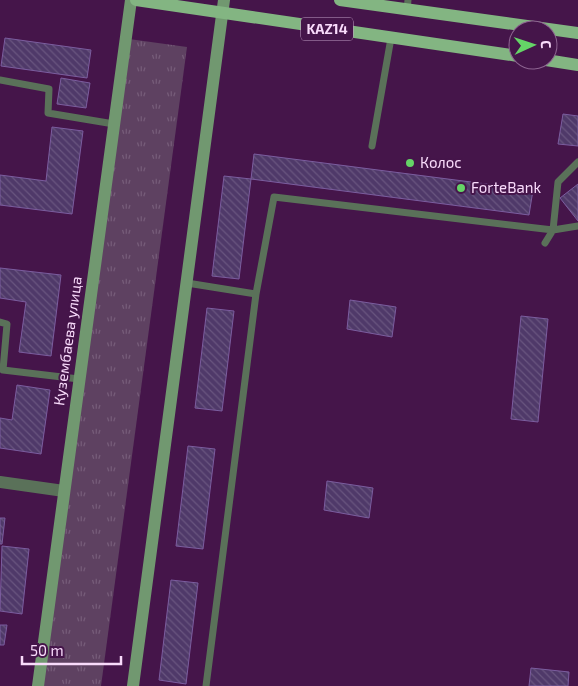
<svg xmlns="http://www.w3.org/2000/svg" width="578" height="686" viewBox="0 0 578 686" font-family="'Exo 2',sans-serif">
	<style>
		.grass { fill: url(#grass-tufts) }
		.building { fill: url(#building-back-hatch); stroke: #7b5d9f }
		.lines { fill: none; stroke-linecap: round; stroke-linejoin: round }
		.lane { stroke: #5a7159; stroke-width: 7 }
		.street { stroke: #5a7159; stroke-width: 12 }
		.secondary { stroke: #719870; stroke-width: 12 }
		.primary { stroke: #83b582; stroke-width: 12 }
		.poi-dot { fill: #65d467; stroke: #45154a; stroke-width: 2 }
		.labels { text-anchor: middle; stroke-width: 4; stroke-linejoin: round; paint-order: stroke }
		.shield { fill: #45154a; stroke: #c3a0c6; stroke-width: 1 }
		.shield-label { font-size: 14px; font-weight: bold; fill: #f9dbfb }
		.poi-label { font-size: 15px; fill: #f9dbfb; stroke: #45154a; text-anchor: start }
		.street-label { font-size: 15px; fill: #f9dbfb; stroke: #45154a }
	</style>
	<defs>
		<pattern id="grass-tufts" width="24" height="20" patternUnits="userSpaceOnUse" patternTransform="scale(1.25)"><rect width="24" height="20" fill="#5e4161"/><path d="M3 7l-1-3M5 7V3M7 7l1-3M15 17l-1-3M17 17v-4M19 17l1-3" fill="none" stroke="#765c79"/></pattern>
		<pattern id="building-back-hatch" width="6" height="6" patternUnits="userSpaceOnUse" patternTransform="scale(1.25)"><rect width="6" height="6" fill="#4f3969"/><path d="M-1 5l2 2M0 0l6 6M5-1l2 2" fill="none" stroke="#69557f"/></pattern>
	</defs>
	<rect width="100%" height="100%" fill="#45154a"/>
	<path class="grass" d="M 129,39 L 187,47 L 101,686 L 40,686 Z"/>
	<path class="building" d="M 5,38 L 91,50 L 87,78 L 1,66 Z
		M 61,78 L 90,83 L 86,108 L 57,104 Z
		M 563,114 L 578,116 L 578,146 L 558,144 Z
		M 52,127 L 83,131 L 72,214 L 0,205 L 0,175 L 46,181 Z
		M 254,154 L 533,190 L 529,215 L 251,179 Z
		M 224,176 L 251,179 L 239,279 L 212,276 Z
		M 578,184 L 578,221 L 560,198 Z
		M 0,268 L 61,275 L 51,356 L 19,352 L 26,302 L 0,298 Z
		M 350,300 L 396,307 L 392,337 L 347,329 Z
		M 207,308 L 234,311 L 222,411 L 195,408 Z
		M 521,316 L 548,319 L 538,422 L 511,419 Z
		M 17,385 L 50,390 L 41,454 L 0,448 L 0,418 L 12,420 Z
		M 188,446 L 215,449 L 203,549 L 176,546 Z
		M 327,481 L 373,488 L 369,518 L 324,510 Z
		M 0,518 L 5,518 L 2,544 L 0,544 Z
		M 2,546 L 29,549 L 22,614 L 0,611 Z
		M 171,580 L 198,583 L 186,684 L 159,680 Z
		M 0,625 L 7,625 L 4,645 L 0,645 Z
		M 531,668 L 569,672 L 568,686 L 529,686 Z"/>
	<g class="lines">
		<path class="lane" d="M 407,10 L 408,0
			M 0,80 L 49,89 L 48,113 L 114,124
			M 372,146 L 391,38
			M 545,243 L 553,230 L 578,226
			M 187,283 L 256,294 L 274,197 L 553,230 L 558,182 L 578,162
			M 0,322 L 7,324 L 3,370 L 79,379
			M 206,686 L 256,294"/>
		<path class="street" d="M 0,482 L 64,491"/>
		<path class="secondary" d="M 38,686 L 131,0
			M 133,686 L 224,0"/>
		<path class="primary" d="M 136,0 L 518,56
			M 340,0 L 578,33
			M 546,60 L 578,65"/>
	</g>
	<g class="poi-dot">
		<circle cx="410" cy="163" r="5"/>
		<circle cx="461" cy="188" r="5"/>
	</g>
	<g class="labels">
		<rect class="shield" x="301" y="17.5" width="52" height="23" rx="4"/>
		<g class="shield-label">
			<text x="327" y="34">KAZ14</text>
		</g>
		<g class="poi-label">
			<text x="420" y="168">Колос</text>
			<text x="471" y="193">ForteBank</text>
		</g>
		<g class="street-label">
			<text transform="translate(68 341) rotate(-82)" y="5">Кузембаева улица</text>
		</g>
	</g>
	<g transform="translate(533 45) rotate(87)"><circle r="24" fill="#45154a" stroke="#8d6491"/>
	<path d="M0-4L9 19L0 12L-9 19Z" fill="#65d467"/>
	<text y="-8" font-size="14" font-weight="bold" text-anchor="middle" fill="#f9dbfb">С</text>
	</g>
	<path d="M22 656v8h99v-8" fill="none" stroke="#f9dbfb" stroke-width="2.5"/>
	<text x="30" y="656" font-size="15" fill="#f9dbfb" stroke="#45154a" stroke-width="4" paint-order="stroke">50 m</text>
</svg>
